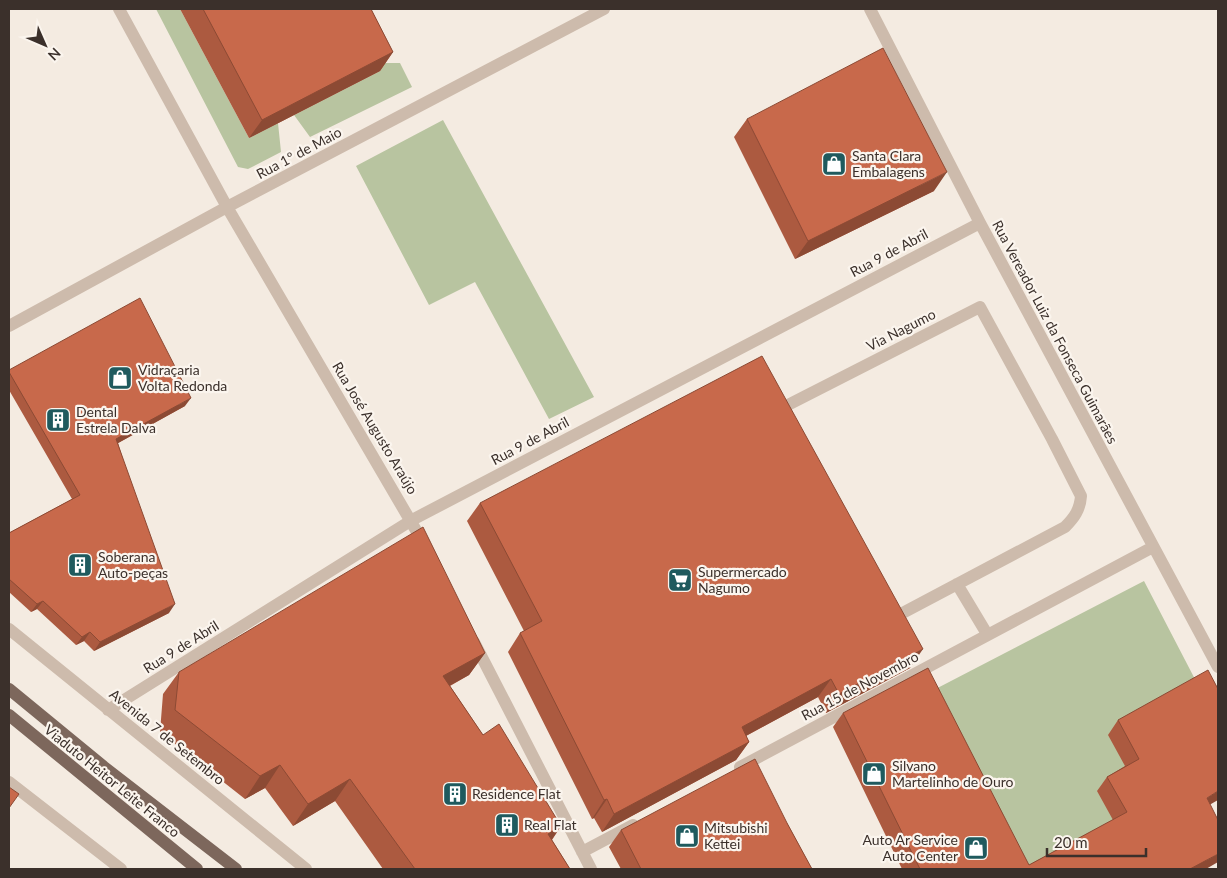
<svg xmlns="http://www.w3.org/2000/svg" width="1227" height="878" viewBox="0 0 1227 878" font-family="Lato,sans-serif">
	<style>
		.green { fill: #b8c4a0 }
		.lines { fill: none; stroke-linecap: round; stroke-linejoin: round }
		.service { stroke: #cdbbac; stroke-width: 12 }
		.minor { stroke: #cdbbac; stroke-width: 12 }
		.primary { stroke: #7d675c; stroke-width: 12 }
		.wall { fill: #ac5a40 }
		.shaded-wall { fill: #8c4a34 }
		.building { fill: #c8694b; stroke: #8c4a34 }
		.labels { text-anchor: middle; stroke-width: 4.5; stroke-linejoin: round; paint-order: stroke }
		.street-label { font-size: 14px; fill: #3b302b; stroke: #fbf5ee }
		.poi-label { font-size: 14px; fill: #3b302b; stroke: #fbf5ee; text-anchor: start }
	</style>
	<rect width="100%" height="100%" fill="#f4ebe1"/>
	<path class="green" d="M 156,9 L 180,9 L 249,138 L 278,123 L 281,152 L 248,169 L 238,167 Z
		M 383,63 L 400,63 L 412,87 L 310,137 L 294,115 L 380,71 Z
		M 443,120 L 594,397 L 549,419 L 475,282 L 429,305 L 356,166 Z
		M 1144,581 L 1198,685 L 1129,773 L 1117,826 L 1039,869 L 1013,869 L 924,695 Z"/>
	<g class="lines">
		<path class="service" d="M 980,307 L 1052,439 L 1081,496 C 1080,510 1074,518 1065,527 L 895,617 L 778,410 Z
			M 957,584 L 987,634"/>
		<path class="minor" d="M 119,9 L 227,207 L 424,544
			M 870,9 L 980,223 L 1218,667
			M 9,326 L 227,207 L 604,9
			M 9,629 L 306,869
			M 474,642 L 591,869
			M 108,710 L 412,520 L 980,223
			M 740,767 L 1153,547
			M 9,782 L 121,869
			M 582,852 L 633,825"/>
		<path class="primary" d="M 9,689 L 104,767 L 236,869
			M 9,715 L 197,869"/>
	</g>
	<path class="wall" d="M 180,9 L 371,9 L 393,52 L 380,71 L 249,138 Z
		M 747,119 L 934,191 L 795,259 L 734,137 Z
		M 9,372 L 185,406 L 118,443 L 169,613 L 94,651 L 84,641 L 76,645 L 37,609 L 31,612 L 9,592 L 9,533 L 72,499 L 9,390 Z
		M 480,503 L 910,668 L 826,713 L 818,697 L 746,736 L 749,742 L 736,760 L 602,832 L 594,818 L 592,819 L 508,652 L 520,633 L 524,631 L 467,521 Z
		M 485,653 L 469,675 L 450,686 L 483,735 L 561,826 L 552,840 L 570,869 L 383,869 L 335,801 L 293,826 L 265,788 L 245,799 L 160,732 L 163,694 L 179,672 Z
		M 843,713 L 1029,865 L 1113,820 L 1097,791 L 1107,777 L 1125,766 L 1108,735 L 1118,720 L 1210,804 L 1206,869 L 902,869 L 833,727 Z
		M 787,823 L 812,869 L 621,869 L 609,847 L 621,830 Z"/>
	<path class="shaded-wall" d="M 393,52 L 380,71 L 249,138 L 262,120 Z
		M 947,172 L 934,191 L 795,259 L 808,241 Z
		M 191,398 L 185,406 L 111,447 L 116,439 Z
		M 43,601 L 37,609 L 31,612 L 37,604 Z
		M 175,604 L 169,613 L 94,651 L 100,642 Z
		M 90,632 L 84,641 L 76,645 L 82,637 Z
		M 923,649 L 910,668 L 826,713 L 839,694 Z
		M 485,653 L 469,675 L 427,698 L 443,676 Z
		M 831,679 L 818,697 L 729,745 L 742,727 Z
		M 749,742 L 736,760 L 602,832 L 614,814 Z
		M 280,765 L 265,788 L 245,799 L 260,776 Z
		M 350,779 L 335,801 L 293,826 L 308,804 Z
		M 1218,791 L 1218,800 L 1197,812 L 1207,798 Z
		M 607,799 L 594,818 L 592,819 L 604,800 Z
		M 561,826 L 546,848 L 548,834 Z
		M 1218,854 L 1218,862 L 1206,869 L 1190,869 Z"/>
	<path class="building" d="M 203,9 L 371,9 L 393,52 L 262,120 Z
		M 883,48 L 947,172 L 808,241 L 747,119 Z
		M 140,298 L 191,398 L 116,439 L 175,604 L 100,642 L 90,632 L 82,637 L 43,601 L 37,604 L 9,579 L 9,533 L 80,495 L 9,372 L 9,370 Z
		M 762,356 L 923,649 L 839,694 L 831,679 L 742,727 L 749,742 L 614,814 L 607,799 L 604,800 L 520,633 L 542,621 L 480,503 Z
		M 423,527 L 485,653 L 443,676 L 483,735 L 499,724 L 561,826 L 548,834 L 570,869 L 415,869 L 350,779 L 308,804 L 280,765 L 260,776 L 175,710 L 179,672 Z
		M 928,668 L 1029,865 L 1127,812 L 1107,777 L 1139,759 L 1118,720 L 1208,670 L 1218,689 L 1218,791 L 1207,798 L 1218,820 L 1218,854 L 1190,869 L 920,869 L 843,713 Z
		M 755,759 L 787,823 L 812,869 L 641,869 L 621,830 Z
		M 9,787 L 19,794 L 9,808 Z"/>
	<defs>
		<symbol id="shop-square" viewBox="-11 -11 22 22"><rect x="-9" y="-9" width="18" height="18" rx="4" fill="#1f5a5e" stroke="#fbf5ee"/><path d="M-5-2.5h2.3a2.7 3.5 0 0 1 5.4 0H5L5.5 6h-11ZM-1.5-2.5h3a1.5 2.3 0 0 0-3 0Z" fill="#fff"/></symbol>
		<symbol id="building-square" viewBox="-11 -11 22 22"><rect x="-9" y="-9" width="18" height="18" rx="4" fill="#1f5a5e" stroke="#fbf5ee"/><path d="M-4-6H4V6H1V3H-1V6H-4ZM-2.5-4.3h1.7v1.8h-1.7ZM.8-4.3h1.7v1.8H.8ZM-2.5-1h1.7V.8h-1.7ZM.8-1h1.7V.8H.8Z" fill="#fff"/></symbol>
		<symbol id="supermarket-square" viewBox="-11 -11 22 22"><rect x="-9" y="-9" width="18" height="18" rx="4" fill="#1f5a5e" stroke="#fbf5ee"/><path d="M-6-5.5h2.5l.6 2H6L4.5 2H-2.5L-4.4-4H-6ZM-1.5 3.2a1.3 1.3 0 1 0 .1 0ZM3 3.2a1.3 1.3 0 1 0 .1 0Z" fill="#fff"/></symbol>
	</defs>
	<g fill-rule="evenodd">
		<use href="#shop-square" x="820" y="150" width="28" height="28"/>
		<use href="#shop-square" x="106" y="364" width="28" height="28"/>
		<use href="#building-square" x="44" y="406" width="28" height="28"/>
		<use href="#building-square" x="66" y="551" width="28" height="28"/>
		<use href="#supermarket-square" x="666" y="566" width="28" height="28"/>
		<use href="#shop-square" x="860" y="760" width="28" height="28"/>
		<use href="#building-square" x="441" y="780" width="28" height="28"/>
		<use href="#building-square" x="493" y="811" width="28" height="28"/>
		<use href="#shop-square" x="673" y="822" width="28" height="28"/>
		<use href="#shop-square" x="962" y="834" width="28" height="28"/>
	</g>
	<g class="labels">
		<g class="street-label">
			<text transform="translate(299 153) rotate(-28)" y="5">Rua 1º de Maio</text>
			<text transform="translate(889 253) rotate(-28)" y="5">Rua 9 de Abril</text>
			<text transform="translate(901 330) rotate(-27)" y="5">Via Nagumo</text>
			<text transform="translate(1055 332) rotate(62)" y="5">Rua Vereador Luiz da Fonseca Guimarães</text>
			<text transform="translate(375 428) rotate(59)" y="5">Rua José Augusto Araújo</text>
			<text transform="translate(530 441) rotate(-28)" y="5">Rua 9 de Abril</text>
			<text transform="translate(181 647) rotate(-32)" y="5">Rua 9 de Abril</text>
			<text transform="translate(860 686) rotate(-28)" y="5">Rua 15 de Novembro</text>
			<text transform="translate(167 737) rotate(39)" y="5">Avenida 7 de Setembro</text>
			<text transform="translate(112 781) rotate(39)" y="5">Viaduto Heitor Leite Franco</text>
		</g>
		<g class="poi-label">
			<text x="852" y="161">Santa Clara<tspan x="852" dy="16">Embalagens</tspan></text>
			<text x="138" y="375">Vidraçaria<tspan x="138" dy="16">Volta Redonda</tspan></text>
			<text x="76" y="417">Dental<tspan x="76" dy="16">Estrela Dalva</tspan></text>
			<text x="98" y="562">Soberana<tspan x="98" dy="16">Auto-peças</tspan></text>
			<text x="698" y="577">Supermercado<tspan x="698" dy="16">Nagumo</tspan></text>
			<text x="892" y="771">Silvano<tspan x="892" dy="16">Martelinho de Ouro</tspan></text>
			<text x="472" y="799">Residence Flat</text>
			<text x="524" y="830">Real Flat</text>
			<text x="704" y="833">Mitsubishi<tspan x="704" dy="16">Kettei</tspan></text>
			<text x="958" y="845" text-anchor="end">Auto Ar Service<tspan x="958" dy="16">Auto Center</tspan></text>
		</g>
	</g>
	<rect width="1227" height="878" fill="none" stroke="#3b302b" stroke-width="20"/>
	<g transform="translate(45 45) rotate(135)" stroke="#fbf5ee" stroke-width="4" paint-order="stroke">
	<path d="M0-4L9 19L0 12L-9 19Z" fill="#3b302b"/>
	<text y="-8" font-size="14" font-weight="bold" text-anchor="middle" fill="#3b302b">N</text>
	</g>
	<path d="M1047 848v8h99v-8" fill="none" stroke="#3b302b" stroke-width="2.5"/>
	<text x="1054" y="848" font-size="15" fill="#3b302b" stroke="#fbf5ee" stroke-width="4" paint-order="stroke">20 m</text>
</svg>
